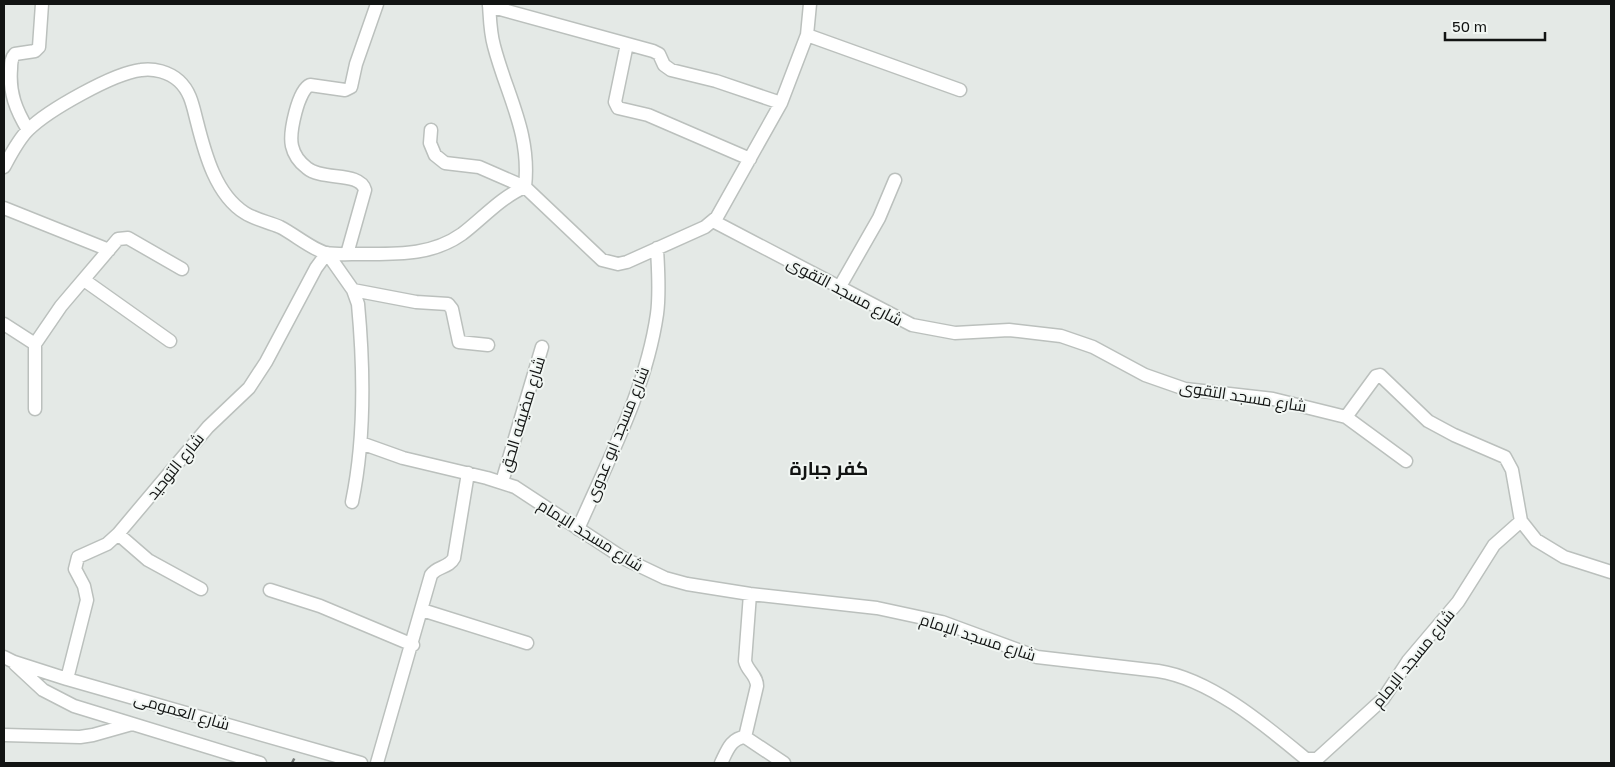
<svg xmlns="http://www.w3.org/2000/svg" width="1615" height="767" viewBox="0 0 1615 767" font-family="'Golos Text',Cairo,sans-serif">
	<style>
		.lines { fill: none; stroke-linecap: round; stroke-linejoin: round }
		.street-casing { stroke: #bbc0bd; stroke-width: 15 }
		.path { stroke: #757977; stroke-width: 2.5; stroke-dasharray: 5 2.5; stroke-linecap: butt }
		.street { stroke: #fff; stroke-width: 12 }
		.labels { text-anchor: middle; stroke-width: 4; stroke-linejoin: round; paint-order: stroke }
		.street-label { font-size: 16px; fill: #121413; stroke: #f1f6f3 }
		.quarter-label { font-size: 19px; font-weight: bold; fill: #121413; stroke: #f1f6f3 }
	</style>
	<rect width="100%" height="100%" fill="#e4e9e6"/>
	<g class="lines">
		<defs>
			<path id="street" d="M 489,4 C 490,18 490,32 494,46 C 507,96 531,133 525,187
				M 489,6 L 653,51 L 659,54 L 664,65 L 671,70 L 716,81 L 781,103
				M 807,35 L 960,90
				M 627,44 L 615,102 L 618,108 L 648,115 L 750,159
				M 28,130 C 16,110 9,93 11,69 C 11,63 11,58 15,54 L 35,51 L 39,47 L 42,4
				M 431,130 L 430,143 L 435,155 L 445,163 L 479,167 L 525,187 L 602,260 L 618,264 L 627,262 L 705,227 L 717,217 L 781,103 L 807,35 L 810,4
				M 4,167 C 11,154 18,140 28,130 C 48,110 114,73 141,70 C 154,68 169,72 179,81 C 191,92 193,107 197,122 C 205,154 216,195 245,213 C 256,220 269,222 280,227 C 294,234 313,250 326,253 C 337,255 349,254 360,254 C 396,254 431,256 462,234 C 482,219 501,197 525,187
				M 4,208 L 109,250
				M 713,221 L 912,325 L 955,333 L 1009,330 L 1061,336 L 1093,347 L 1145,375 L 1185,389 L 1273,399 L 1346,417 L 1406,461
				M 347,254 L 365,190 C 360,171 322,181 307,168 C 299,162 294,155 292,146 C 289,133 298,90 310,85 L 345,90 L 351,87 L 356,64 L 377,4
				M 84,280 L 170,341
				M 839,288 L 879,218 L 895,180
				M 353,290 L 416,302 L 448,304 L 452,309 L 459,342 L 488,345
				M 4,324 L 35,344
				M 35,409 L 35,344 L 61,306 L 118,239 L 128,238 L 182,269
				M 1346,417 L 1376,376 L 1380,375 L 1428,421 L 1454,435 L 1505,457 L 1512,470 L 1521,521 L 1536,540 L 1564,557 L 1611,572
				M 361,443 L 403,458 L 487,478 L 515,487 L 623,558 L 665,578 L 687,584 L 750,594 L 877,608 L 942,622 L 1037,657 L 1158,671 C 1211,679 1266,726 1306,759 L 1317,759 L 1383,699 L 1408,661 L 1458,602 L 1494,545 L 1521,521
				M 502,482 L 542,347
				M 578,529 C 608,460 646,390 657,314 C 660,292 658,270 657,248
				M 118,534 L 148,560 L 201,589
				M 270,590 L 320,606 L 413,645
				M 750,594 L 745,661 C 747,671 757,675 757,686 L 745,737 L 784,763
				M 422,610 L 527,643
				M 4,657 L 14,662 L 67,679 L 361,763
				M 15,664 L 43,690 L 74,706 L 260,763
				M 67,679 L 87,600 L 84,586 L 75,569 L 78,557 L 107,544 L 118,534 L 208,427 L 249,388 L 266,362 L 316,268 L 327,253 L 353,290 L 358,304 C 364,368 365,440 352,502
				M 4,735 L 80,737 L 93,735 L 132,724
				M 377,763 L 431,575 C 437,566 449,568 454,558 L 468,473
				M 721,763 C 727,751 731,738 745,737"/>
		</defs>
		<use href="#street" class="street-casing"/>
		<path class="path" d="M 292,763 L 295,757"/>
		<use href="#street" class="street"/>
	</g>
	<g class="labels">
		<g class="street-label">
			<text transform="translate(845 291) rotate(28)" y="6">شارع مسجد التقوى</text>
			<text transform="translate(1243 396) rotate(9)" y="6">شارع مسجد التقوى</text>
			<text transform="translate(522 414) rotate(-73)" y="6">شارع مضيفه الحق</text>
			<text transform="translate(617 434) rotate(-68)" y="6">شارع مسجد ابو عدوى</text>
			<text transform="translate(175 466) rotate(-51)" y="6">شارع التوحيد</text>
			<text transform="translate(591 535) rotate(32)" y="6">شارع مسجد الإمام</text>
			<text transform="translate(978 637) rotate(18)" y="6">شارع مسجد الإمام</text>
			<text transform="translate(1413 658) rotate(-51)" y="6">شارع مسجد الإمام</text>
			<text transform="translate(182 711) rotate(16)" y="6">شارع العمومى</text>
		</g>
		<g class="quarter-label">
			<text x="829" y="475">كفر جبارة</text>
		</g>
	</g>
	<rect width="1615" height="767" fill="none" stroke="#121413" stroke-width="10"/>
	<path d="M1445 32v8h100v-8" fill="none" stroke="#121413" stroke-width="2.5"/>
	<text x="1452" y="32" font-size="15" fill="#121413" stroke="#f1f6f3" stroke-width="4" paint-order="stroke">50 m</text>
</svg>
